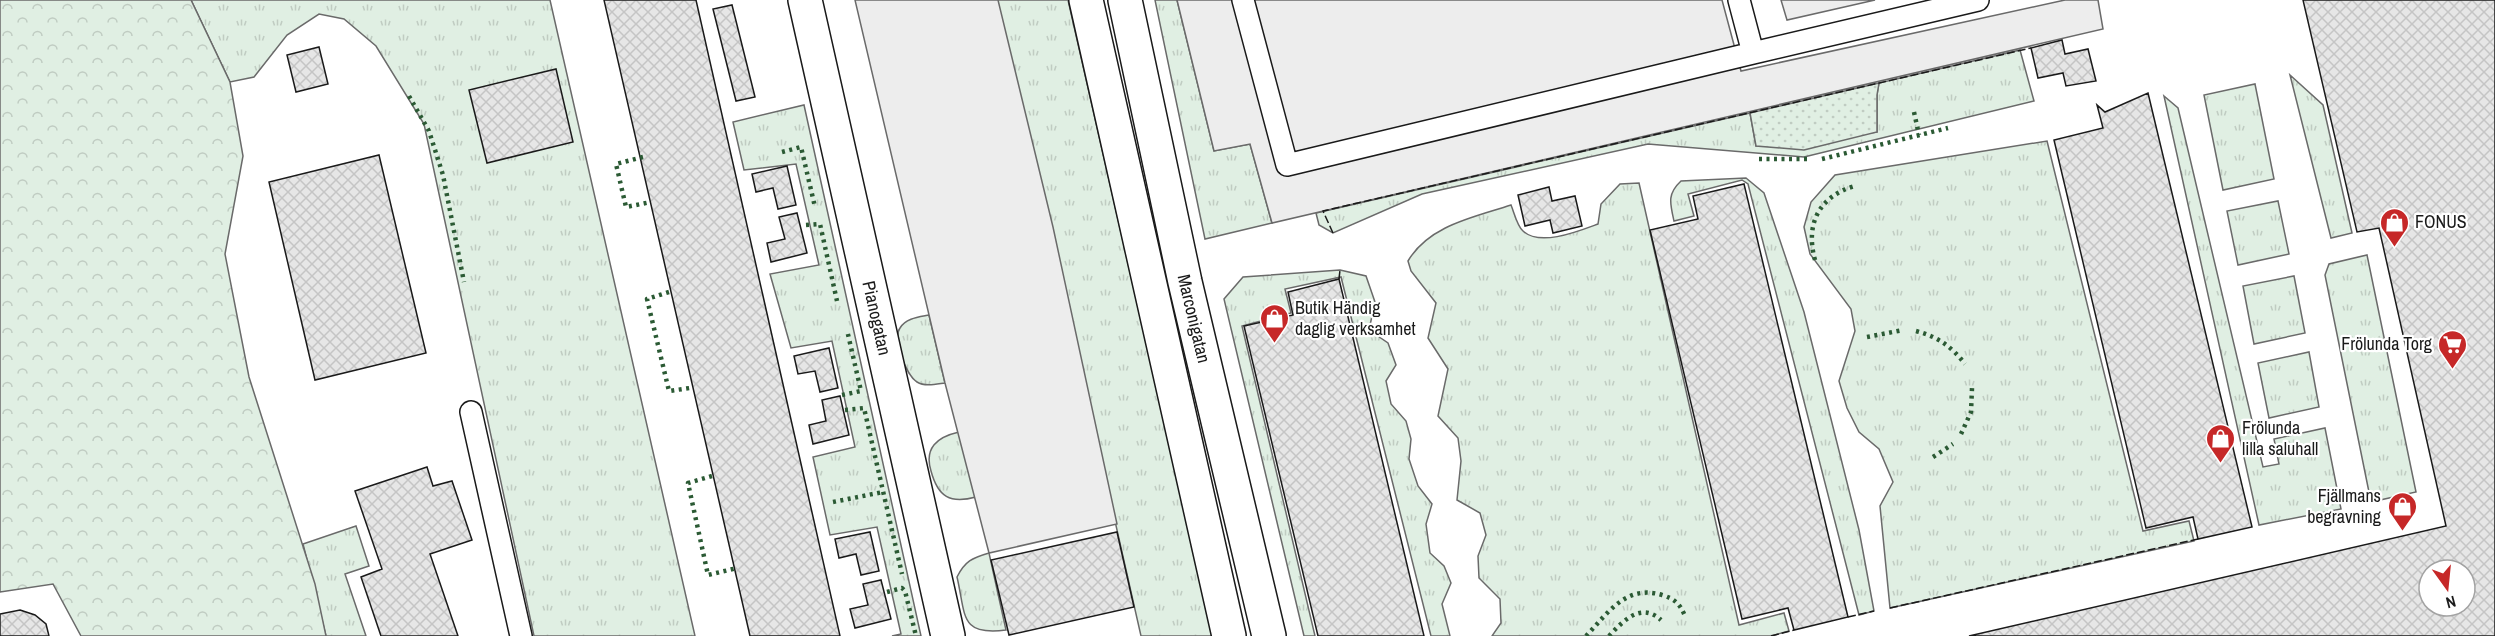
<svg xmlns="http://www.w3.org/2000/svg" width="2495" height="636" viewBox="0 0 2495 636" font-family="'Archivo Narrow',sans-serif">
	<style>
		.grass { fill: url(#grass-tufts); stroke: #6a6a6a; stroke-width: 1.5 }
		.forest { fill: url(#forest-crowns); stroke: #6a6a6a; stroke-width: 1.5 }
		.park { fill: url(#park-dots); stroke: #6a6a6a; stroke-width: 1.5 }
		.parking { fill: #ededed; stroke: #6a6a6a; stroke-width: 1.5 }
		.building { fill: url(#building-cross-hatch); stroke: #1a1a1a; stroke-width: 1.5; fill-rule: evenodd }
		.lines { fill: none; stroke-linecap: round; stroke-linejoin: round }
		.service-casing { stroke: #1a1a1a; stroke-width: 24 }
		.minor-casing { stroke: #1a1a1a; stroke-width: 36 }
		.tertiary-casing { stroke: #1a1a1a; stroke-width: 36 }
		.service { stroke: #fff; stroke-width: 21 }
		.minor { stroke: #fff; stroke-width: 33 }
		.tertiary { stroke: #fff; stroke-width: 33 }
		.hedge { stroke: #2b5a34; stroke-width: 4.5; stroke-dasharray: 3 4.5; stroke-linecap: butt }
		.fence { stroke: #1a1a1a; stroke-width: 1.5; stroke-dasharray: 8 3; stroke-linecap: butt }
		.labels { text-anchor: middle; stroke-width: 4.5; stroke-linejoin: round; paint-order: stroke }
		.poi-label { font-size: 18px; fill: #1a1a1a; stroke: #fff; text-anchor: start }
		.street-label { font-size: 18px; fill: #1a1a1a; stroke: #fff }
	</style>
	<defs>
		<pattern id="grass-tufts" width="24" height="20" patternUnits="userSpaceOnUse" patternTransform="scale(1.5)"><rect width="24" height="20" fill="#e0efe3"/><path d="M3 7l-1-3M5 7V3M7 7l1-3M15 17l-1-3M17 17v-4M19 17l1-3" fill="none" stroke="#c0ccc2"/></pattern>
		<pattern id="forest-crowns" width="20" height="18" patternUnits="userSpaceOnUse" patternTransform="scale(1.5)"><rect width="20" height="18" fill="#e0efe3"/><path d="M2 6a3 3 0 1 1 6 0M12 15a3 3 0 1 1 6 0" fill="none" stroke="#c0ccc2"/></pattern>
		<pattern id="park-dots" width="8" height="8" patternUnits="userSpaceOnUse" patternTransform="scale(1.5)"><rect width="8" height="8" fill="#e0efe3"/><path d="M2 2h.1M6 6h.1" fill="none" stroke="#c0ccc2" stroke-width="1.8" stroke-linecap="round"/></pattern>
		<pattern id="building-cross-hatch" width="8" height="8" patternUnits="userSpaceOnUse" patternTransform="scale(1.5)"><rect width="8" height="8" fill="#e6e6e6"/><path d="M0 0l8 8M0 8l8-8" fill="none" stroke="#c5c5c5"/></pattern>
	</defs>
	<rect width="100%" height="100%" fill="#fff"/>
	<path class="grass" d="M 191,0 L 550,0 L 695,636 L 534,636 L 424,124 L 376,46 L 344,19 L 319,14 L 287,35 L 254,77 L 230,82 Z
		M 997,0 L 1068,0 L 1213,636 L 1141,636 Z
		M 1155,0 L 1177,0 L 1214,151 L 1250,144 L 1272,223 L 1205,239 Z
		M 2020,50 L 2034,101 L 1804,157 L 1648,144 L 1422,194 L 1333,233 L 1319,225 L 1316,213 L 1750,113 L 1756,146 L 1877,132 L 1877,95 L 1879,83 Z
		M 2290,75 L 2323,105 L 2352,233 L 2331,238 Z
		M 2255,84 L 2274,179 L 2223,190 L 2204,95 Z
		M 2164,96 L 2178,108 L 2263,467 L 2279,464 L 2274,439 L 2325,428 L 2341,509 L 2259,525 Z
		M 804,105 L 921,636 L 892,636 L 901,634 L 877,527 L 830,535 L 813,457 L 855,447 L 832,341 L 791,348 L 770,274 L 819,265 L 796,164 L 744,170 L 733,122 Z
		M 2047,141 L 2143,531 L 2189,521 L 2194,541 L 1890,608 L 1880,506 L 1893,482 L 1879,449 L 1859,432 L 1847,408 L 1839,381 L 1855,331 L 1851,309 L 1810,254 L 1804,227 L 1811,202 L 1835,175 Z
		M 1746,178 L 1764,193 L 1804,312 L 1859,530 L 1874,611 L 1859,615 L 1748,184 L 1742,180 L 1688,194 L 1694,216 L 1674,221 C 1670,203 1667,194 1681,181 Z
		M 1639,183 L 1739,625 L 1784,613 L 1789,631 L 1771,636 L 1492,636 L 1501,623 L 1500,599 L 1479,578 L 1478,556 L 1486,535 L 1480,513 L 1457,500 L 1461,461 L 1458,438 L 1438,416 L 1448,369 L 1428,338 L 1436,303 L 1411,271 L 1408,261 C 1429,225 1475,217 1511,205 C 1514,212 1517,226 1523,231 C 1540,247 1579,231 1598,224 L 1601,204 L 1620,184 Z
		M 2278,201 L 2289,254 L 2238,265 L 2227,211 Z
		M 2367,255 L 2416,492 L 2371,502 L 2325,275 L 2329,264 Z
		M 1340,270 L 1366,276 L 1375,302 L 1369,330 L 1388,343 L 1396,365 L 1386,381 L 1391,404 L 1406,421 L 1411,439 L 1409,459 L 1418,486 L 1432,504 L 1426,524 L 1430,553 L 1444,566 L 1451,583 L 1442,604 L 1450,636 L 1431,636 L 1341,277 L 1285,289 L 1291,313 L 1242,326 L 1315,636 L 1304,636 L 1224,299 L 1243,277 Z
		M 2294,276 L 2305,333 L 2254,344 L 2243,286 Z
		M 929,315 L 945,383 C 937,384 925,387 917,382 C 906,375 892,339 900,328 C 906,318 919,317 929,315 Z
		M 2309,352 L 2319,407 L 2269,418 L 2258,363 Z
		M 959,432 L 976,497 C 950,504 938,497 931,471 C 924,448 937,437 959,432 Z
		M 356,526 L 369,566 L 345,574 L 366,636 L 326,636 L 303,544 Z
		M 989,553 L 1006,630 C 959,636 966,615 957,577 C 965,561 972,558 989,553 Z"/>
	<path class="forest" d="M 0,0 L 191,0 L 230,82 L 243,156 L 225,254 L 249,377 L 315,584 L 326,636 L 81,636 L 53,584 L 0,592 Z"/>
	<path class="park" d="M 1879,83 L 1877,95 L 1877,132 L 1804,150 L 1756,146 L 1750,113 Z"/>
	<path class="parking" d="M 855,0 L 998,0 L 1053,227 L 1117,524 L 989,553 L 945,383 Z
		M 1177,0 L 1722,0 L 1741,71 L 2065,0 L 2098,0 L 2103,29 L 1272,223 L 1250,144 L 1214,151 Z
		M 1781,0 L 1875,0 L 1787,20 Z"/>
	<path class="building" d="M 604,0 L 696,0 L 840,636 L 750,636 Z
		M 2303,0 L 2495,0 L 2495,636 L 1969,636 L 2446,526 L 2379,228 L 2357,232 ZM 2429,570 L 2465,570 L 2465,606 L 2429,606 Z
		M 732,5 L 755,97 L 736,101 L 713,9 Z
		M 2062,40 L 2065,54 L 2088,49 L 2096,81 L 2066,86 L 2063,73 L 2038,78 L 2031,48 Z
		M 319,47 L 328,84 L 296,92 L 287,55 Z
		M 556,69 L 573,142 L 487,163 L 469,90 Z
		M 2148,93 L 2252,527 L 2198,539 L 2193,517 L 2146,528 L 2054,140 L 2103,128 L 2097,105 L 2105,112 Z
		M 379,155 L 426,353 L 315,380 L 269,182 Z
		M 787,166 L 796,205 L 778,209 L 773,188 L 756,192 L 752,174 Z
		M 1744,184 L 1848,617 L 1794,630 L 1788,608 L 1742,619 L 1650,230 L 1698,219 L 1693,196 Z
		M 1549,187 L 1552,201 L 1575,196 L 1582,226 L 1553,233 L 1550,220 L 1525,226 L 1518,195 Z
		M 797,213 L 807,253 L 771,262 L 767,243 L 785,239 L 779,217 Z
		M 1339,279 L 1424,636 L 1318,636 L 1244,326 L 1293,315 L 1288,292 Z
		M 829,348 L 838,388 L 820,392 L 815,371 L 798,374 L 794,356 Z
		M 840,396 L 849,435 L 813,444 L 809,425 L 826,421 L 822,400 Z
		M 427,467 L 433,486 L 452,481 L 472,540 L 430,554 L 458,636 L 381,636 L 361,577 L 382,569 L 355,491 Z
		M 870,532 L 879,571 L 861,575 L 856,554 L 839,558 L 835,539 Z
		M 1117,532 L 1134,607 L 1009,635 L 991,560 Z
		M 881,580 L 891,619 L 855,628 L 850,609 L 868,605 L 863,584 Z
		M 20,610 L 35,615 L 46,624 L 49,636 L 0,636 L 0,614 Z"/>
	<g class="lines">
		<defs>
			<path id="service" d="M 1243,0 L 1287,165 L 1753,53
				M 1739,0 L 1753,53 L 1978,0
				M 471,412 L 521,636"/>
			<g id="minor">
				<path id="s1" d="M 805,0 L 948,636"/>
			</g>
			<g id="tertiary">
				<path d="M 1086,0 L 1229,636"/>
				<path id="s2" d="M 1125,0 L 1185,282 L 1269,636"/>
			</g>
		</defs>
		<use href="#service" class="service-casing"/>
		<use href="#minor" class="minor-casing"/>
		<use href="#tertiary" class="tertiary-casing"/>
		<use href="#service" class="service"/>
		<use href="#minor" class="minor"/>
		<use href="#tertiary" class="tertiary"/>
		<path class="hedge" d="M 409,96 L 429,131 L 443,175 L 464,282
			M 1914,112 L 1919,135
			M 782,152 L 801,147 L 815,207
			M 643,157 L 616,164 L 626,207 L 651,202
			M 1759,159 L 1807,159
			M 1822,159 L 1948,128
			M 806,225 L 820,224 L 837,301
			M 1815,260 C 1805,224 1819,196 1855,186
			M 669,292 L 647,299 L 669,391 L 690,388
			M 1916,331 C 1938,337 1951,346 1965,364
			M 1867,337 L 1903,330
			M 842,395 L 861,391 L 847,330
			M 845,410 L 864,408 L 902,574
			M 1961,434 L 1971,412 L 1972,388
			M 1933,457 L 1953,444
			M 712,476 L 688,483 L 708,575 L 737,568
			M 833,502 L 883,492
			M 887,592 L 902,588 L 905,591 L 916,636
			M 1586,636 C 1608,613 1626,584 1662,595 C 1675,599 1680,604 1685,616
			M 1609,636 C 1624,620 1641,602 1661,620"/>
		<path class="fence" d="M 1333,233 L 1323,211 L 2031,48
			M 1339,279 L 1340,270
			M 1890,608 L 2198,539
			M 1848,617 L 1874,611
			M 1771,636 L 1794,630"/>
	</g>
	<defs>
		<symbol id="shop-pin" viewBox="-11 -11 22 30"><path d="M0 17L-7.5 6A9.5 9.5 0 1 1 7.5 6Z" fill="#c62828" stroke="#fff"/><path d="M-5-2.5h2.3a2.7 3.5 0 0 1 5.4 0H5L5.5 6h-11ZM-1.5-2.5h3a1.5 2.3 0 0 0-3 0Z" fill="#fff"/></symbol>
		<symbol id="supermarket-pin" viewBox="-11 -11 22 30"><path d="M0 17L-7.5 6A9.5 9.5 0 1 1 7.5 6Z" fill="#c62828" stroke="#fff"/><path d="M-6-5.5h2.5l.6 2H6L4.5 2H-2.5L-4.4-4H-6ZM-1.5 3.2a1.3 1.3 0 1 0 .1 0ZM3 3.2a1.3 1.3 0 1 0 .1 0Z" fill="#fff"/></symbol>
	</defs>
	<g fill-rule="evenodd">
		<use href="#shop-pin" x="2378" y="206" width="33" height="45"/>
		<use href="#shop-pin" x="1258" y="302" width="33" height="45"/>
		<use href="#supermarket-pin" x="2436" y="328" width="33" height="45"/>
		<use href="#shop-pin" x="2204" y="422" width="33" height="45"/>
		<use href="#shop-pin" x="2386" y="490" width="33" height="45"/>
	</g>
	<g class="labels">
		<g class="poi-label">
			<text x="2415" y="228">FONUS</text>
			<text x="1295" y="314">Butik Händig<tspan x="1295" dy="21">daglig verksamhet</tspan></text>
			<text x="2432" y="350" text-anchor="end">Frölunda Torg</text>
			<text x="2242" y="434">Frölunda<tspan x="2242" dy="21">lilla saluhall</tspan></text>
			<text x="2381" y="502" text-anchor="end">Fjällmans<tspan x="2381" dy="21">begravning</tspan></text>
		</g>
		<g class="street-label">
			<text dy="6" stroke="none"><textPath href="#s1" startOffset="326">Pianogatan</textPath></text>
			<text dy="6" stroke="none"><textPath href="#s2" startOffset="326">Marconigatan</textPath></text>
		</g>
	</g>
	<g transform="translate(2447 588) rotate(165)"><circle r="28" fill="#ffffff" stroke="#a3a3a3" stroke-width="1.5"/>
	<path d="M0-4.5L10 22L0 15L-10 22Z" fill="#c62828"/>
	<text y="-9" font-size="16" font-weight="bold" text-anchor="middle" fill="#1a1a1a">N</text>
	</g>
</svg>
